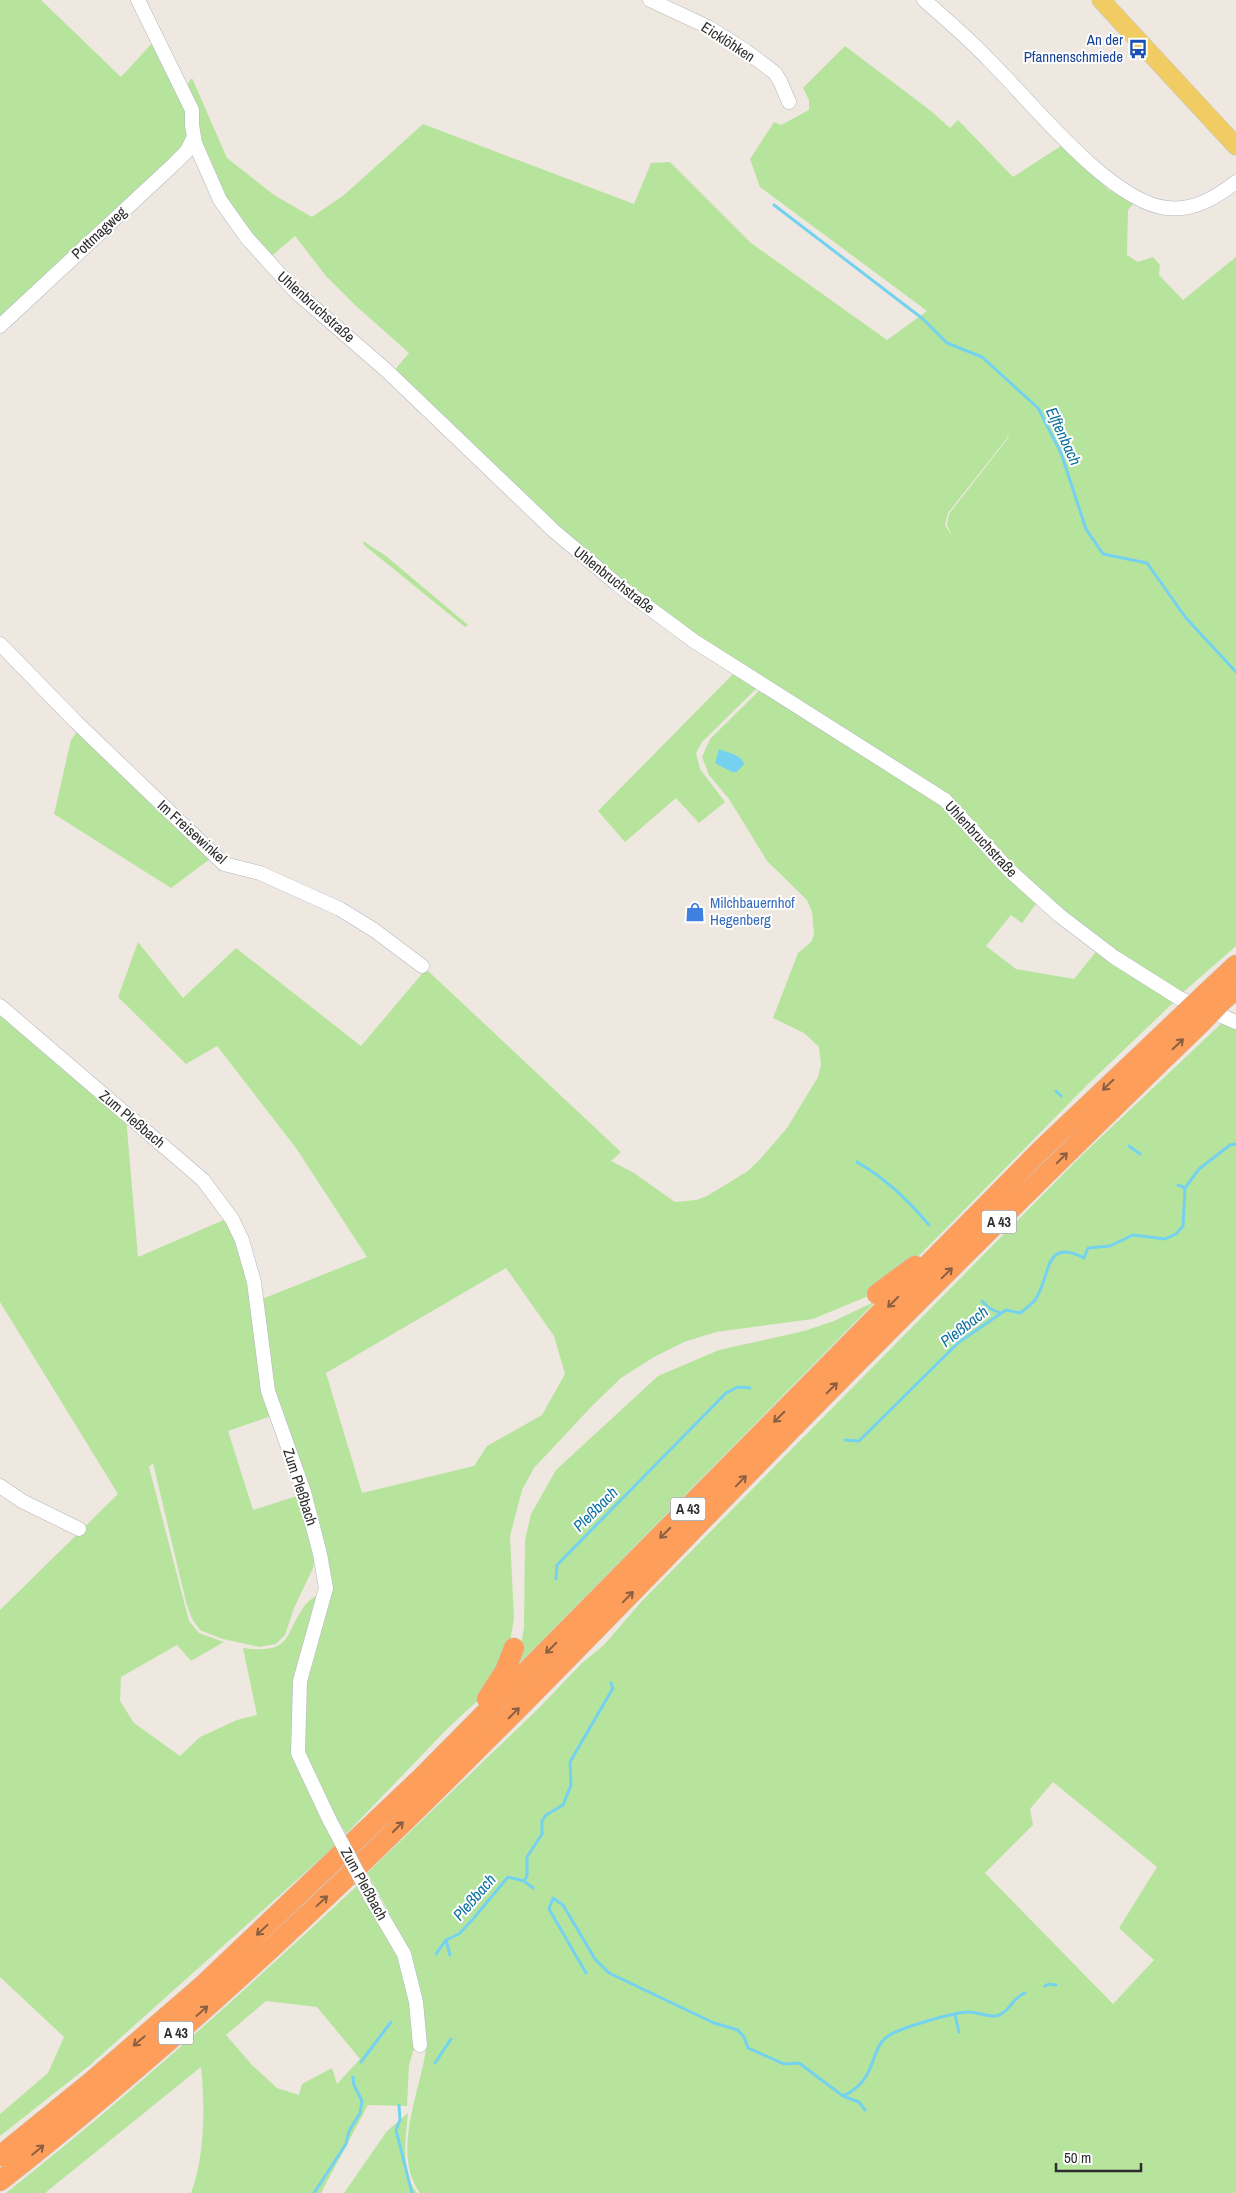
<svg xmlns="http://www.w3.org/2000/svg" width="1236" height="2193" viewBox="0 0 1236 2193" font-family="'Archivo Narrow',sans-serif">
	<style>
		.green { fill: #b7e49d; fill-rule: evenodd }
		.water { fill: #74d2ef }
		.lines { fill: none; stroke-linecap: round; stroke-linejoin: round }
		.stream { stroke: #74d2ef; stroke-width: 3 }
		.minor-casing { stroke: #b3b6c0; stroke-width: 15 }
		.major-casing { stroke: #c8c8c8; stroke-width: 19 }
		.highway-casing { stroke: #c8c8c8; stroke-width: 21 }
		.minor { stroke: #fff; stroke-width: 14 }
		.major { stroke: #f1cc62; stroke-width: 18 }
		.highway { stroke: #fe9e5b; stroke-width: 20 }
		.minor-bridge-casing { stroke: #b3b6c0; stroke-width: 15; stroke-linecap: butt }
		.highway-bridge-casing { stroke: #c8c8c8; stroke-width: 21; stroke-linecap: butt }
		.minor-bridge { stroke: #fff; stroke-width: 14 }
		.highway-bridge { stroke: #fe9e5b; stroke-width: 20 }
		.oneway { stroke: #8b6042 }
		.labels { text-anchor: middle; stroke-width: 4; stroke-linejoin: round; paint-order: stroke }
		.shield { fill: #fff; stroke: #6c6c6c; stroke-width: 1 }
		.shield-label { font-size: 14px; font-weight: bold; fill: #2d2d2d }
		.transit-label { font-size: 15px; fill: #164399; stroke: #fff; text-anchor: end }
		.street-label { font-size: 15px; fill: #2d2d2d; stroke: #fff }
		.shop-label { font-size: 15px; fill: #366cbe; stroke: #fff; text-anchor: start }
		.water-label { font-size: 16px; font-style: italic; fill: #0e72a1; stroke: #fff }
	</style>
	<rect width="100%" height="100%" fill="#eee8e0"/>
	<path class="green" d="M 0,0 L 41,0 L 121,77 L 154,41 C 166,65 190,101 189,128 C 188,138 181,147 176,156 L 0,323 Z
		M 845,46 L 931,111 L 950,128 L 958,120 L 1013,177 L 1061,146 L 1109,190 L 1134,203 L 1128,210 L 1127,255 L 1138,262 L 1153,257 L 1160,265 L 1159,275 L 1183,300 L 1236,257 L 1236,946 L 1181,994 L 1117,954 L 1006,863 L 966,813 L 716,652 L 586,555 L 392,373 L 409,353 L 355,305 L 326,276 L 295,236 L 268,259 L 240,226 L 199,140 L 188,83 L 192,78 L 227,158 L 274,195 L 312,217 L 344,195 L 423,124 L 634,204 L 651,163 L 670,162 L 751,243 L 887,340 L 927,311 L 760,187 L 750,159 L 774,122 L 781,125 L 809,110 L 809,100 L 803,88 ZM 1006,435 L 1009,437 L 949,514 L 947,525 L 952,536 L 945,525 L 948,513 L 1008,437 Z
		M 363,541 L 386,556 L 468,625 L 465,627 L 364,545 Z
		M 737,670 L 760,685 L 702,742 L 696,753 L 700,769 L 725,802 L 699,823 L 676,798 L 625,842 L 598,811 Z
		M 762,688 L 932,793 L 1039,900 L 1022,923 L 1011,915 L 986,946 L 1016,969 L 1074,979 L 1098,949 L 1167,999 L 1175,1001 L 1086,1086 L 906,1269 L 866,1297 L 813,1319 L 716,1332 L 684,1342 L 654,1357 L 621,1378 L 593,1405 L 534,1468 L 522,1490 L 510,1536 L 514,1618 L 509,1648 L 485,1694 L 449,1727 L 346,1834 L 299,1752 L 302,1682 L 328,1587 L 274,1391 L 262,1299 L 367,1257 L 296,1148 L 217,1046 L 186,1064 L 118,997 L 138,942 L 183,998 L 236,948 L 361,1046 L 426,969 L 621,1152 L 611,1161 L 634,1173 L 675,1202 L 696,1200 L 707,1196 L 748,1171 L 762,1157 L 787,1128 L 818,1077 L 821,1065 L 819,1047 L 804,1033 L 773,1018 L 798,953 L 811,942 L 814,935 L 812,912 L 807,900 L 767,861 L 729,799 L 709,775 L 702,757 L 710,739 ZM 506,1268 L 554,1336 L 565,1374 L 542,1415 L 487,1446 L 474,1466 L 362,1493 L 326,1373 Z
		M 79,729 L 210,859 L 171,888 L 54,814 L 71,740 Z
		M 0,1009 L 126,1117 L 138,1257 L 226,1219 L 246,1262 L 271,1416 L 228,1431 L 253,1510 L 300,1495 L 315,1555 L 313,1568 L 294,1608 L 285,1635 L 276,1644 L 259,1647 L 223,1639 L 207,1633 L 200,1630 L 192,1619 L 186,1602 L 153,1463 L 149,1467 L 189,1621 L 199,1633 L 224,1642 L 191,1661 L 177,1645 L 121,1677 L 120,1701 L 134,1723 L 180,1756 L 200,1737 L 237,1720 L 257,1715 L 243,1648 C 293,1654 283,1636 305,1605 C 309,1600 316,1596 321,1593 L 296,1753 L 337,1844 L 90,2065 L 0,2136 L 0,2114 L 48,2073 L 64,2037 L 0,1977 L 0,1610 L 118,1494 L 0,1302 Z
		M 1224,1021 L 1236,1028 L 1236,2193 L 420,2193 C 391,2154 420,2092 426,2049 C 428,2035 401,1941 394,1924 C 387,1907 376,1890 367,1873 L 539,1708 L 582,1663 L 604,1645 L 641,1602 L 1082,1155 ZM 1053,1782 L 1157,1867 L 1119,1928 L 1154,1960 L 1113,2004 L 985,1873 L 1033,1825 L 1030,1809 Z
		M 876,1301 L 511,1672 L 520,1649 L 524,1628 L 525,1540 L 531,1514 L 556,1470 L 658,1376 L 719,1350 L 804,1331 L 834,1321 Z
		M 359,1884 L 397,1947 L 413,2005 L 415,2045 L 409,2065 L 407,2106 L 368,2105 L 321,2193 L 191,2193 C 205,2157 205,2104 201,2067 L 45,2193 L 6,2193 C 129,2096 245,1990 359,1884 ZM 266,2001 L 317,2007 L 360,2059 L 337,2084 L 332,2068 L 302,2084 L 299,2095 L 277,2088 L 252,2065 L 226,2035 Z
		M 408,2113 C 406,2137 400,2172 417,2193 L 344,2193 L 387,2131 Z"/>
	<path class="water" d="M 719,749 C 728,753 741,754 744,764 L 737,772 L 732,772 L 715,763 Z"/>
	<g class="lines">
		<path class="stream" d="M 774,205 L 923,319 L 947,343 L 982,357 L 1038,408 L 1061,453 L 1086,529 L 1103,554 L 1147,563 L 1186,618 L 1236,672
			M 1056,1091 L 1061,1096
			M 1129,1146 L 1140,1154
			M 857,1162 C 886,1179 907,1199 929,1225
			M 1178,1185 L 1185,1188
			M 982,1301 L 989,1308 L 1000,1313
			M 845,1440 L 859,1441 L 959,1342 L 1006,1310 L 1020,1313 C 1025,1309 1031,1305 1035,1300 C 1051,1278 1043,1236 1084,1258 L 1088,1248 L 1110,1246 L 1133,1235 L 1165,1239 L 1176,1234 L 1183,1226 L 1185,1188 L 1199,1169 L 1230,1145 L 1236,1144
			M 556,1579 L 557,1565 L 726,1393 L 738,1387 L 750,1388
			M 524,1881 L 533,1888
			M 446,1940 L 450,1955
			M 436,1954 L 446,1940 L 459,1934 L 473,1919 L 508,1877 L 524,1881 L 527,1876 L 527,1857 L 542,1834 L 542,1821 L 546,1815 L 563,1805 L 571,1785 L 570,1762 L 613,1688 L 611,1683
			M 586,1973 L 549,1909 L 553,1898 L 563,1905 L 595,1959 L 609,1973 L 714,2023 L 738,2030 L 744,2037 L 748,2048 L 784,2064 L 799,2063 L 843,2096 C 879,2079 868,2050 888,2036 C 900,2028 954,2012 969,2012 C 978,2012 987,2017 996,2016 C 1010,2013 1012,1997 1025,1993
			M 1045,1986 L 1049,1984 L 1056,1985
			M 955,2015 L 959,2032
			M 361,2062 L 391,2022
			M 435,2063 L 451,2039
			M 843,2096 L 859,2102 L 865,2110
			M 399,2105 L 400,2120 L 396,2130 L 412,2193
			M 314,2193 L 346,2144 L 349,2131 L 360,2113 L 362,2101 L 354,2085 L 353,2077"/>
		<defs>
			<path id="minor" d="M 138,0 L 192,110 L 192,125 L 195,143 L 220,200 L 247,238 L 296,292 L 386,370 L 554,531 L 618,585 L 694,641 L 945,800 L 1008,869 L 1059,915 L 1114,957 L 1179,998 L 1236,1022
				M 650,0 L 708,27 L 746,51 L 775,73 L 780,81 L 789,102
				M 924,0 C 946,19 968,38 988,59 C 1029,99 1109,202 1167,208 C 1194,211 1215,198 1236,182
				M 0,326 L 174,164 L 187,151 L 194,137
				M 0,644 L 76,722 L 224,864 L 260,873 L 340,909 L 374,930 L 422,966
				M 0,1006 L 203,1180 L 232,1219 L 242,1240 L 254,1282 L 268,1391 L 304,1492 L 320,1554 L 326,1588 L 300,1681 L 298,1753 L 330,1821
				M 0,1486 L 22,1501 L 79,1529
				M 370,1896 L 404,1954 L 416,2002 L 420,2045"/>
			<path id="major" d="M 1101,0 L 1236,146"/>
			<path id="highway" d="M 1205,994 L 1236,965
				M 1221,1002 L 1236,989
				M 877,1294 L 915,1266
				M 487,1699 L 505,1671 L 514,1648
				M 0,2156 L 91,2082 L 202,1986 L 423,1776 L 1043,1148 L 1184,1014
				M 0,2181 C 249,1986 470,1759 691,1532 C 858,1360 1028,1190 1201,1023"/>
		</defs>
		<use href="#minor" class="minor-casing"/>
		<use href="#major" class="major-casing"/>
		<use href="#highway" class="highway-casing"/>
		<use href="#minor" class="minor"/>
		<use href="#major" class="major"/>
		<use href="#highway" class="highway"/>
		<defs>
			<path id="minor-bridge" d="M 330,1821 L 370,1896"/>
			<path id="highway-bridge" d="M 1184,1014 L 1205,994
				M 1201,1023 L 1221,1002"/>
		</defs>
		<use href="#minor-bridge" class="minor-bridge-casing"/>
		<use href="#highway-bridge" class="highway-bridge-casing"/>
		<use href="#minor-bridge" class="minor-bridge"/>
		<use href="#highway-bridge" class="highway-bridge"/>
	</g>
	<defs><path id="oneway-shaft" d="M-6 0H5M1.5-3L5.5 0L1.5 3" fill="none" stroke-width="1.6" stroke-linecap="round" stroke-linejoin="round" transform="scale(1.25)"/></defs>
	<g class="oneway">
		<use href="#oneway-shaft" transform="translate(1178 1044) rotate(-44)"/>
		<use href="#oneway-shaft" transform="translate(1108 1085) rotate(136)"/>
		<use href="#oneway-shaft" transform="translate(1062 1158) rotate(-45)"/>
		<use href="#oneway-shaft" transform="translate(947 1273) rotate(-45)"/>
		<use href="#oneway-shaft" transform="translate(893 1302) rotate(135)"/>
		<use href="#oneway-shaft" transform="translate(832 1388) rotate(-45)"/>
		<use href="#oneway-shaft" transform="translate(779 1417) rotate(135)"/>
		<use href="#oneway-shaft" transform="translate(741 1481) rotate(-46)"/>
		<use href="#oneway-shaft" transform="translate(665 1533) rotate(135)"/>
		<use href="#oneway-shaft" transform="translate(628 1597) rotate(-46)"/>
		<use href="#oneway-shaft" transform="translate(551 1648) rotate(135)"/>
		<use href="#oneway-shaft" transform="translate(514 1713) rotate(-45)"/>
		<use href="#oneway-shaft" transform="translate(398 1827) rotate(-45)"/>
		<use href="#oneway-shaft" transform="translate(322 1901) rotate(-43)"/>
		<use href="#oneway-shaft" transform="translate(262 1930) rotate(137)"/>
		<use href="#oneway-shaft" transform="translate(202 2011) rotate(-41)"/>
		<use href="#oneway-shaft" transform="translate(139 2041) rotate(140)"/>
		<use href="#oneway-shaft" transform="translate(38 2150) rotate(-40)"/>
	</g>
	<defs>
		<symbol id="bus-bare" viewBox="-9 -9 18 18"><path d="M-5-6H5V4H4V6H2V4H-2V6H-4V4H-5ZM-3.5-4V0h7V-4ZM-3.5 1.2v1.5H-2V1.2ZM2 1.2v1.5H3.5V1.2Z" fill="#1a4fb4" stroke="#fff" stroke-width="2.5" paint-order="stroke"/></symbol>
		<symbol id="shop-bare" viewBox="-9 -9 18 18"><path d="M-5-2.5h2.3a2.7 3.5 0 0 1 5.4 0H5L5.5 6h-11ZM-1.5-2.5h3a1.5 2.3 0 0 0-3 0Z" fill="#3f7fe0" stroke="#fff" stroke-width="2.5" paint-order="stroke"/></symbol>
	</defs>
	<g fill-rule="evenodd">
		<use href="#bus-bare" x="1124" y="35" width="28" height="28"/>
		<use href="#shop-bare" x="681" y="898" width="28" height="28"/>
	</g>
	<g class="labels">
		<g class="shield">
			<rect x="981.5" y="1210.5" width="35" height="23" rx="4"/>
			<rect x="670.5" y="1497.5" width="35" height="23" rx="4"/>
			<rect x="158.5" y="2021.5" width="35" height="23" rx="4"/>
		</g>
		<g class="shield-label">
			<text x="999" y="1227">A 43</text>
			<text x="688" y="1514">A 43</text>
			<text x="176" y="2038">A 43</text>
		</g>
		<g class="transit-label">
			<text x="1123" y="45">An der<tspan x="1123" dy="17">Pfannenschmiede</tspan></text>
		</g>
		<g class="street-label">
			<text transform="translate(728 42) rotate(33)" y="5">Eicklöhken</text>
			<text transform="translate(99 233) rotate(-43)" y="5">Pottmagweg</text>
			<text transform="translate(316 307) rotate(42)" y="5">Uhlenbruchstraße</text>
			<text transform="translate(614 580) rotate(38)" y="5">Uhlenbruchstraße</text>
			<text transform="translate(192 832) rotate(42)" y="5">Im Freisewinkel</text>
			<text transform="translate(981 839) rotate(47)" y="5">Uhlenbruchstraße</text>
			<text transform="translate(132 1119) rotate(40)" y="5">Zum Pleßbach</text>
			<text transform="translate(300 1487) rotate(72)" y="5">Zum Pleßbach</text>
			<text transform="translate(364 1884) rotate(61)" y="5">Zum Pleßbach</text>
		</g>
		<g class="shop-label">
			<text x="710" y="908">Milchbauernhof<tspan x="710" dy="17">Hegenberg</tspan></text>
		</g>
		<g class="water-label">
			<text transform="translate(1064 436) rotate(65)" y="6">Elftenbach</text>
			<text transform="translate(964 1326) rotate(-38)" y="6">Pleßbach</text>
			<text transform="translate(595 1509) rotate(-45)" y="6">Pleßbach</text>
			<text transform="translate(474 1897) rotate(-49)" y="6">Pleßbach</text>
		</g>
	</g>
	<path d="M1056 2163v8h85v-8" fill="none" stroke="#2d2d2d" stroke-width="2.5"/>
	<text x="1064" y="2163" font-size="15" fill="#2d2d2d" stroke="#ffffff" stroke-width="4" paint-order="stroke">50 m</text>
</svg>
